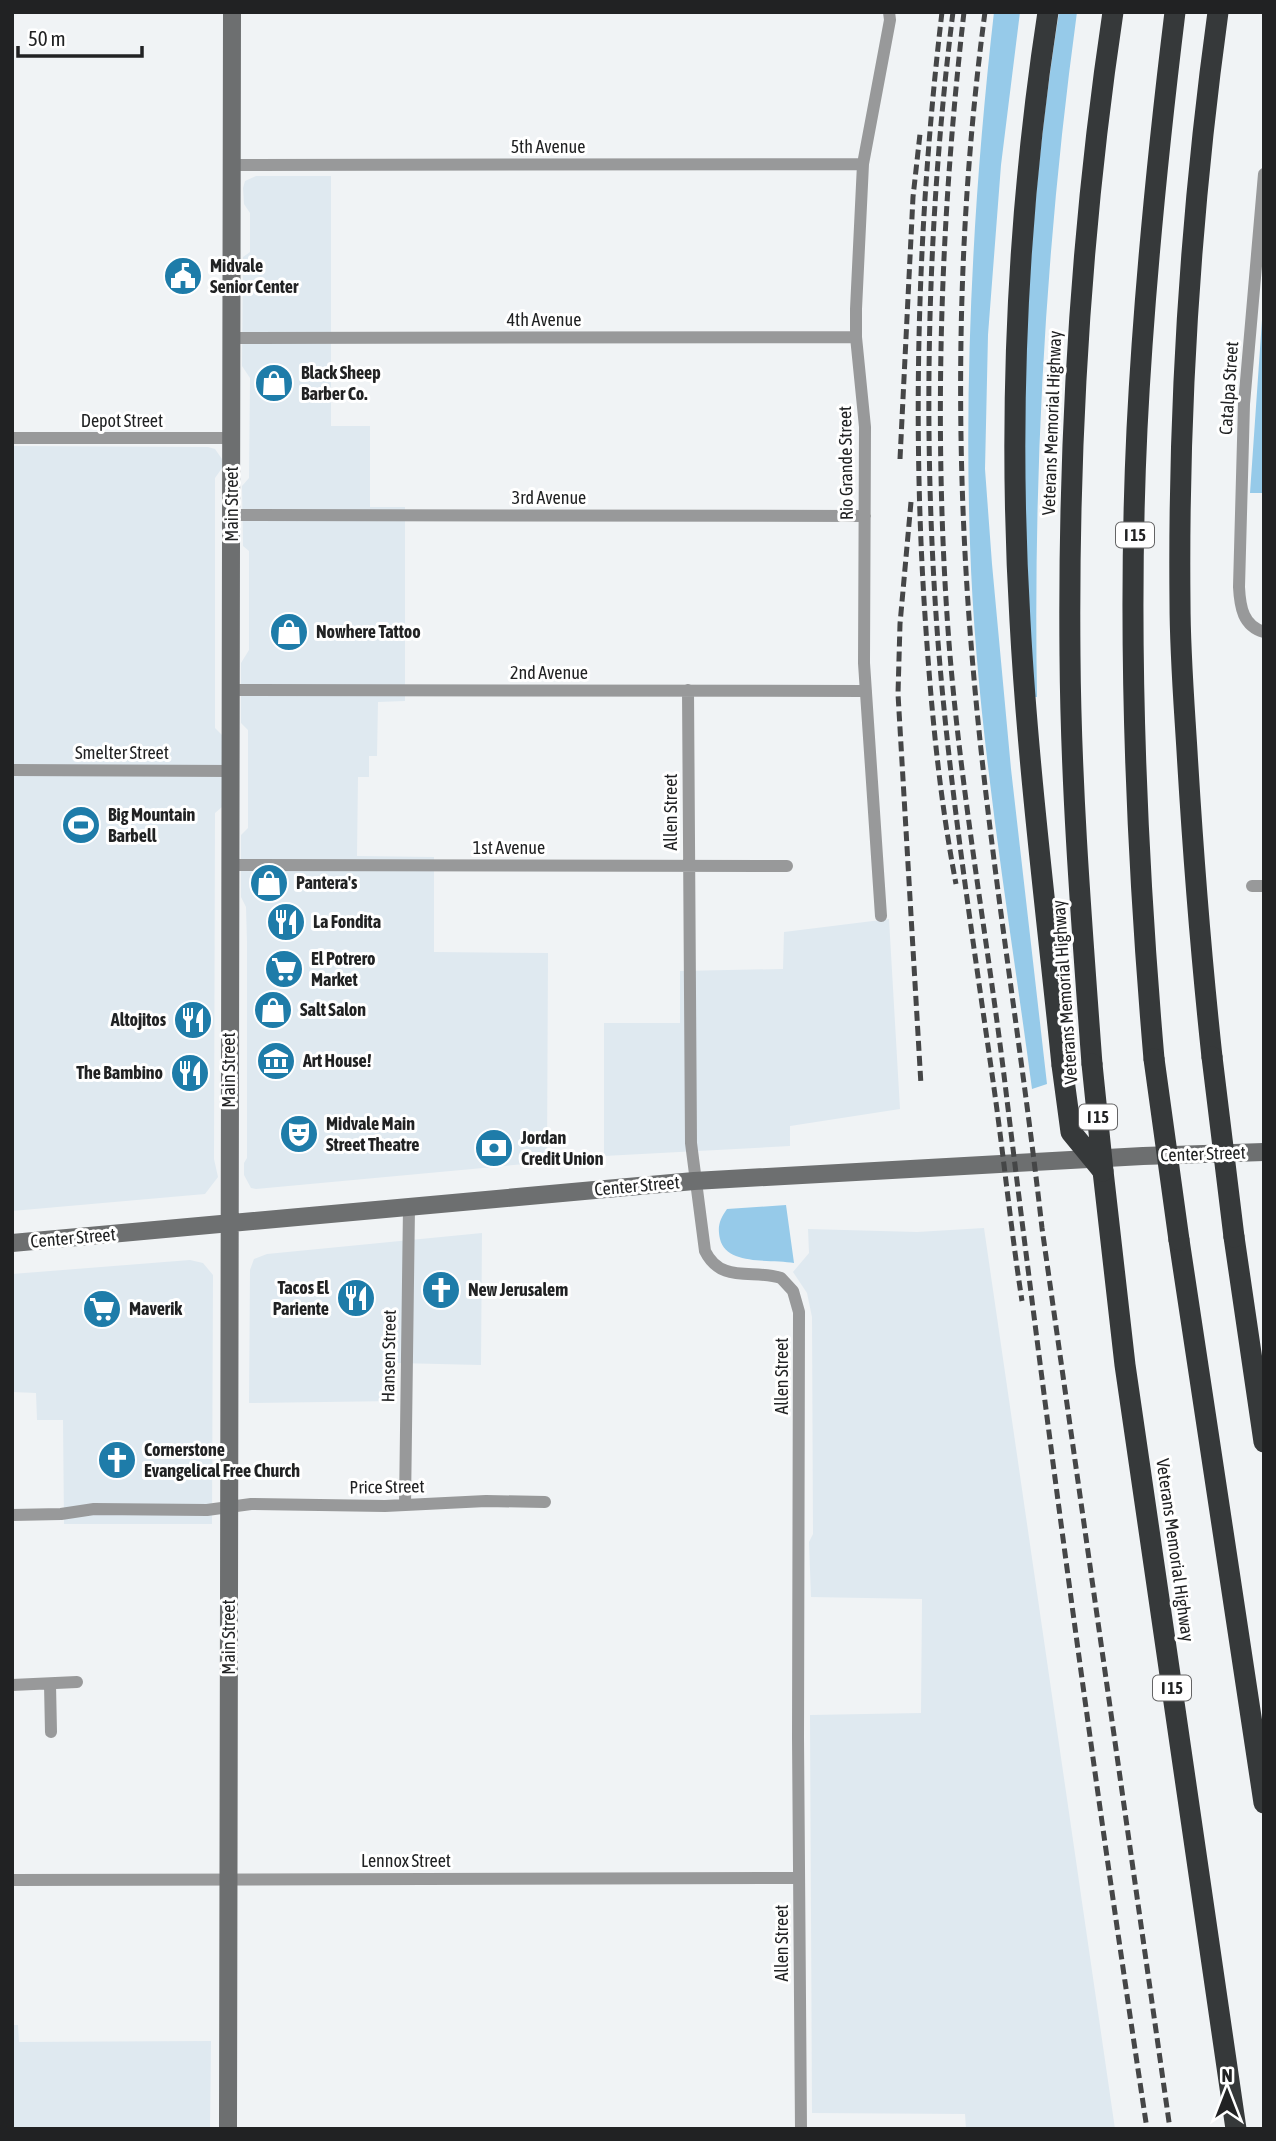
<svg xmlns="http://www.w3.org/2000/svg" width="1276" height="2141" viewBox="0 0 1276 2141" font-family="'Asap Condensed',sans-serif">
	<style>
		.built { fill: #dfe9f0 }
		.green { fill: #96cae9 }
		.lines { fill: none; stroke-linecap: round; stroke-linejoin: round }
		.street { stroke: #98999a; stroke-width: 12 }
		.secondary { stroke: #6d6f70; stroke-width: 18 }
		.highway { stroke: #36393a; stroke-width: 21 }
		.rail { stroke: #454647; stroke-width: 5; stroke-dasharray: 10 5; stroke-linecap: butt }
		.highway-bridge { stroke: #36393a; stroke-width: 21 }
		.labels { text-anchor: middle; stroke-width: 6; stroke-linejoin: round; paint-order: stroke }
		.shield { fill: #fff; stroke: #646465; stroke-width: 2 }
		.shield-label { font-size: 16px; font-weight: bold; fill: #212223 }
		.street-label { font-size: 18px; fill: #212223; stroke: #fff }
		.poi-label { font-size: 18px; font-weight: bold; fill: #212223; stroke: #fff; text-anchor: start }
	</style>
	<rect width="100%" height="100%" fill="#f0f3f5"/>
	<path class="built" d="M 256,176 L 331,176 L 331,426 L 370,426 L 370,507 L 405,507 L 405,701 L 378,702 L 377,756 L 369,756 L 369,777 L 358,777 L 357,856 L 434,857 L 434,952 L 548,953 L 547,1162 L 256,1189 L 251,1188 L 244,1175 L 244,1163 L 247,1158 L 247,942 L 246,907 L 241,897 L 241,835 L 248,828 L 248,730 L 241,723 L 241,663 L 249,650 L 249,551 L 243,546 L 242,486 L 249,478 L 250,378 L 242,366 L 243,257 L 250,252 L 250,213 L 244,204 L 243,188 L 245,181 Z
		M 12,446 L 208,447 L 215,449 L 222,459 L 222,468 L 215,478 L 215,728 L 222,735 L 222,807 L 215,813 L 214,1159 L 218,1177 L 205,1194 L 12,1211 Z
		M 889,919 L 900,1109 L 790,1126 L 790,1146 L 604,1156 L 604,1023 L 680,1023 L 680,971 L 783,969 L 784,932 Z
		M 984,1228 L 1115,2129 L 966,2129 L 965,2114 L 812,2113 L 810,1715 L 921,1713 L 922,1599 L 811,1597 L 809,1542 L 813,1534 L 812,1317 L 807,1293 L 793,1272 L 809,1253 L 808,1229 L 917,1232 Z
		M 482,1233 L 481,1365 L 397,1363 L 396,1401 L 249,1403 L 250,1270 L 254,1259 L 267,1254 Z
		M 190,1260 L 203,1263 L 213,1275 L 212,1524 L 64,1524 L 63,1420 L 37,1420 L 36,1393 L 12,1392 L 12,1274 Z
		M 12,2025 L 18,2025 L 19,2042 L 211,2041 L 210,2129 L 12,2129 Z"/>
	<path class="green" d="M 994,12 L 1020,12 L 1001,165 L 988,335 L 985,469 L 992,564 L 1011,769 L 1047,1084 L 1032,1089 C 1008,908 976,726 970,544 C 964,367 974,188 994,12 Z
		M 1059,12 L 1077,12 C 1046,239 1033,468 1037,697 L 1033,697 C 1028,589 1022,481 1025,373 C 1029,252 1040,131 1059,12 Z
		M 1264,291 L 1264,493 L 1250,493 Z
		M 786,1205 L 794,1263 C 772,1259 726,1266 720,1239 C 717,1226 720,1219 727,1209 Z"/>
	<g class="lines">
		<path class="street" d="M 232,165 L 863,164
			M 1264,174 L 1244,404 L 1239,587 C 1240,607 1243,626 1264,632
			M 232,338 L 856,337
			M 12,438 L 232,438
			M 232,515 L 865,516
			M 232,690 L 866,691
			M 688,690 L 691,1143 L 705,1251 C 721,1284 753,1269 781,1278 L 793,1291 L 799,1312 L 798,1737 L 801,2129
			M 12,770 L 232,771
			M 231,865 L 787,866
			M 1252,886 L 1264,886
			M 881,916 L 864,663 L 865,427 L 856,337 L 856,309 L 863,164 L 890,20 L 889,12
			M 405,1505 L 409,1207
			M 12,1515 L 61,1514 L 94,1509 L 207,1510 L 251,1504 L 385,1506 L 486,1501 L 545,1502
			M 50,1684 L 51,1732
			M 12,1685 L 77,1682
			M 12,1880 L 799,1878"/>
		<path class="secondary" d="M 12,1243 L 694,1181 L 1143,1156 L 1264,1152
			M 228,2129 L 232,12"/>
		<path class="highway" d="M 1048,12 C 1017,213 1008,418 1020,621 C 1028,769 1047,917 1062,1065
			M 1212,1057 C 1201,955 1193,853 1187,751 C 1184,702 1180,652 1180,603 C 1178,405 1191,208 1218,12
			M 1154,1059 C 1136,850 1127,639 1137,429 C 1144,289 1158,151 1175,12
			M 1092,1064 C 1082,928 1071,792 1070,656 C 1068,441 1081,225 1113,12
			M 1103,1171 L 1125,1365 L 1236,2129
			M 1234,1237 L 1264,1442
			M 1179,1240 L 1264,1803"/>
		<path class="rail" d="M 942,12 C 919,207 912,404 924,600 C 930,695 938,790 956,884
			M 953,12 C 927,220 922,433 938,642 C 950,792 973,940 994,1088 C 1004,1159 1011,1230 1022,1301
			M 964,12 C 940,221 933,433 949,643 C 961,796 989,947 1007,1100 C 1049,1443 1095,1786 1147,2129
			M 985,12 C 956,229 954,450 973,667 C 989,855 1021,1041 1042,1228 L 1170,2129
			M 900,459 L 913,197 L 920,134
			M 911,502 L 900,624 L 898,694 L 921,1085"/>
		<path class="highway-bridge" d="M 1212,1057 L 1234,1237
			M 1154,1059 L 1179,1240
			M 1092,1064 L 1103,1171
			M 1062,1065 L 1071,1132 L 1103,1171"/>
	</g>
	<defs>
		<symbol id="civic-disc" viewBox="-11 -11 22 22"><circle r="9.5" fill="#1e7ca9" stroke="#fff"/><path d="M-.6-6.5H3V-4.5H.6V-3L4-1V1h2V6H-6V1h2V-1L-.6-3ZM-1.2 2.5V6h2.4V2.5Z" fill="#fff"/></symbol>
		<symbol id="shop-disc" viewBox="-11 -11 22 22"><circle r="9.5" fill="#1e7ca9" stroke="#fff"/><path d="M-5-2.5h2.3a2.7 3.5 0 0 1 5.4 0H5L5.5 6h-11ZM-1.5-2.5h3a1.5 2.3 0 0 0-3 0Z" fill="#fff"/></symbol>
		<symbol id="stadium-disc" viewBox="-11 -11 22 22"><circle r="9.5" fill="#1e7ca9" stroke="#fff"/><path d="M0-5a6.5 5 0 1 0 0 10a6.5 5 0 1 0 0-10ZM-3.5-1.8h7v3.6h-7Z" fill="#fff"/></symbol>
		<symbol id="restaurant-disc" viewBox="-11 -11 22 22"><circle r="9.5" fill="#1e7ca9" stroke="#fff"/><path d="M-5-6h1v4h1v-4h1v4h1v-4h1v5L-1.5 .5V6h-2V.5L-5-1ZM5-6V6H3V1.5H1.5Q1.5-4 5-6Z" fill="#fff"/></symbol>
		<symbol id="supermarket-disc" viewBox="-11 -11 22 22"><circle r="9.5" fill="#1e7ca9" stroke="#fff"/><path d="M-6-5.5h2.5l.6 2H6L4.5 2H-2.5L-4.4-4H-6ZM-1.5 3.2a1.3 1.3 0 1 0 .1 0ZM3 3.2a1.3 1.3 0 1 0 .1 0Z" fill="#fff"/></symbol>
		<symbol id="museum-disc" viewBox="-11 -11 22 22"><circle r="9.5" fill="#1e7ca9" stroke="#fff"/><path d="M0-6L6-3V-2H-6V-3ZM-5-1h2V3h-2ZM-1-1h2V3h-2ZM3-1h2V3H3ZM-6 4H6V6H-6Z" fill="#fff"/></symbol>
		<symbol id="theatre-disc" viewBox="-11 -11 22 22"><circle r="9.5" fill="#1e7ca9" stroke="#fff"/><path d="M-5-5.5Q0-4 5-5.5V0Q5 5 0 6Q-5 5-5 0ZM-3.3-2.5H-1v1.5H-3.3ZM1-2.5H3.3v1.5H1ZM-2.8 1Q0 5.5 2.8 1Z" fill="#fff"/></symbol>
		<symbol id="bank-disc" viewBox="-11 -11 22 22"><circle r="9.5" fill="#1e7ca9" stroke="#fff"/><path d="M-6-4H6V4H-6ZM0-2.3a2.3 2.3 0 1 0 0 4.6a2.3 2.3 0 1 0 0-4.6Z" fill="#fff"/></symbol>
		<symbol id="church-disc" viewBox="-11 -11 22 22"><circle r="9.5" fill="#1e7ca9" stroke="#fff"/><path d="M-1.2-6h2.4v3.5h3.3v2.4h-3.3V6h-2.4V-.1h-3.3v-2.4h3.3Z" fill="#fff"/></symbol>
	</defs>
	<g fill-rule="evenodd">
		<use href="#civic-disc" x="161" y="254" width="44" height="44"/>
		<use href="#shop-disc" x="252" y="361" width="44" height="44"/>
		<use href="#shop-disc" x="267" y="610" width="44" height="44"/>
		<use href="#stadium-disc" x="59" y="803" width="44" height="44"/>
		<use href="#shop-disc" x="247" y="861" width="44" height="44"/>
		<use href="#restaurant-disc" x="264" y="900" width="44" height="44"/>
		<use href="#supermarket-disc" x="262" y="947" width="44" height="44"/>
		<use href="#shop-disc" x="251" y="988" width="44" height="44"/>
		<use href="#restaurant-disc" x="171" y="998" width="44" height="44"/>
		<use href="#museum-disc" x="254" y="1039" width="44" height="44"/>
		<use href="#restaurant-disc" x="168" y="1051" width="44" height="44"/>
		<use href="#theatre-disc" x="277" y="1112" width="44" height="44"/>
		<use href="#bank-disc" x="472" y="1126" width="44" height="44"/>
		<use href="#church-disc" x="419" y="1268" width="44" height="44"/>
		<use href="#restaurant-disc" x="334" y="1276" width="44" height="44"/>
		<use href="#supermarket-disc" x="80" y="1287" width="44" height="44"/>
		<use href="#church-disc" x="95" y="1438" width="44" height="44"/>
	</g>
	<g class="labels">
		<g class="shield">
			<rect x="1116" y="522.5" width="38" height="25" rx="5"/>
			<rect x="1079" y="1104.5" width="38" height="25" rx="5"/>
			<rect x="1153" y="1675.5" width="38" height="25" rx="5"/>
		</g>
		<g class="shield-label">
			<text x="1135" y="541">I 15</text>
			<text x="1098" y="1123">I 15</text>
			<text x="1172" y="1694">I 15</text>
		</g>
		<g class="street-label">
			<text x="548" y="153">5th Avenue</text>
			<text x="544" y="326">4th Avenue</text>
			<text transform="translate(1229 388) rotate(-86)" y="6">Catalpa Street</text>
			<text x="122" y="427">Depot Street</text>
			<text transform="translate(1052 423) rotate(-88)" y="6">Veterans Memorial Highway</text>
			<text transform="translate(846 463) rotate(-91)" y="6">Rio Grande Street</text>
			<text x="549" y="504">3rd Avenue</text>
			<text transform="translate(232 504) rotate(-90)" y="6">Main Street</text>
			<text x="549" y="679">2nd Avenue</text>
			<text x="122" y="759">Smelter Street</text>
			<text transform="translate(671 812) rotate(-90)" y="6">Allen Street</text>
			<text x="509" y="854">1st Avenue</text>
			<text transform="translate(1065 992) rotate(-94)" y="6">Veterans Memorial Highway</text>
			<text transform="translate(229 1070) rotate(-90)" y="6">Main Street</text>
			<text transform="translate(1203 1154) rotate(-2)" y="6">Center Street</text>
			<text transform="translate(637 1186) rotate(-5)" y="6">Center Street</text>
			<text transform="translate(73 1238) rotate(-5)" y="6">Center Street</text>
			<text transform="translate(389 1356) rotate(-89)" y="6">Hansen Street</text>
			<text transform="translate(782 1376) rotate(-90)" y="6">Allen Street</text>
			<text transform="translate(387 1487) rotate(-1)" y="6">Price Street</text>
			<text transform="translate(1175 1550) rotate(82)" y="6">Veterans Memorial Highway</text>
			<text transform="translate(229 1637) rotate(-90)" y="6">Main Street</text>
			<text x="406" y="1867">Lennox Street</text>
			<text transform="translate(782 1943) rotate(-90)" y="6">Allen Street</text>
		</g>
		<g class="poi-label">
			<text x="210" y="272">Midvale<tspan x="210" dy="21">Senior Center</tspan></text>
			<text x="301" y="379">Black Sheep<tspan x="301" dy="21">Barber Co.</tspan></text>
			<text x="316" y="638">Nowhere Tattoo</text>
			<text x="108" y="821">Big Mountain<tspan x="108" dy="21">Barbell</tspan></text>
			<text x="296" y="889">Pantera's</text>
			<text x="313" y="928">La Fondita</text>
			<text x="311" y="965">El Potrero<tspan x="311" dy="21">Market</tspan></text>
			<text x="300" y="1016">Salt Salon</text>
			<text x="166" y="1026" text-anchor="end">Altojitos</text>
			<text x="303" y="1067">Art House!</text>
			<text x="163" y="1079" text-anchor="end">The Bambino</text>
			<text x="326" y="1130">Midvale Main<tspan x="326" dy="21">Street Theatre</tspan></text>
			<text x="521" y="1144">Jordan<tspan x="521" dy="21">Credit Union</tspan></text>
			<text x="329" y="1294" text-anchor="end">Tacos El<tspan x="329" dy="21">Pariente</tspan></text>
			<text x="468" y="1296">New Jerusalem</text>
			<text x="129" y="1315">Maverik</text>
			<text x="144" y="1456">Cornerstone<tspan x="144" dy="21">Evangelical Free Church</tspan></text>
		</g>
	</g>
	<rect width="1276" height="2141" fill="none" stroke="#212223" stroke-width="28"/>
	<g transform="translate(1227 2092)" stroke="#ffffff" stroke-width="5" paint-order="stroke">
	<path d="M0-5L12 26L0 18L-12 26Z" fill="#212223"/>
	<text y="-10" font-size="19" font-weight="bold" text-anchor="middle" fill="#212223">N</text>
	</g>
	<path d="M18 46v10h124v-10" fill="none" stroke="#212223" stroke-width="3.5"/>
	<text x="28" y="46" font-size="21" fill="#212223" stroke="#ffffff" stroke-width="5" paint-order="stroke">50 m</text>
</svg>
